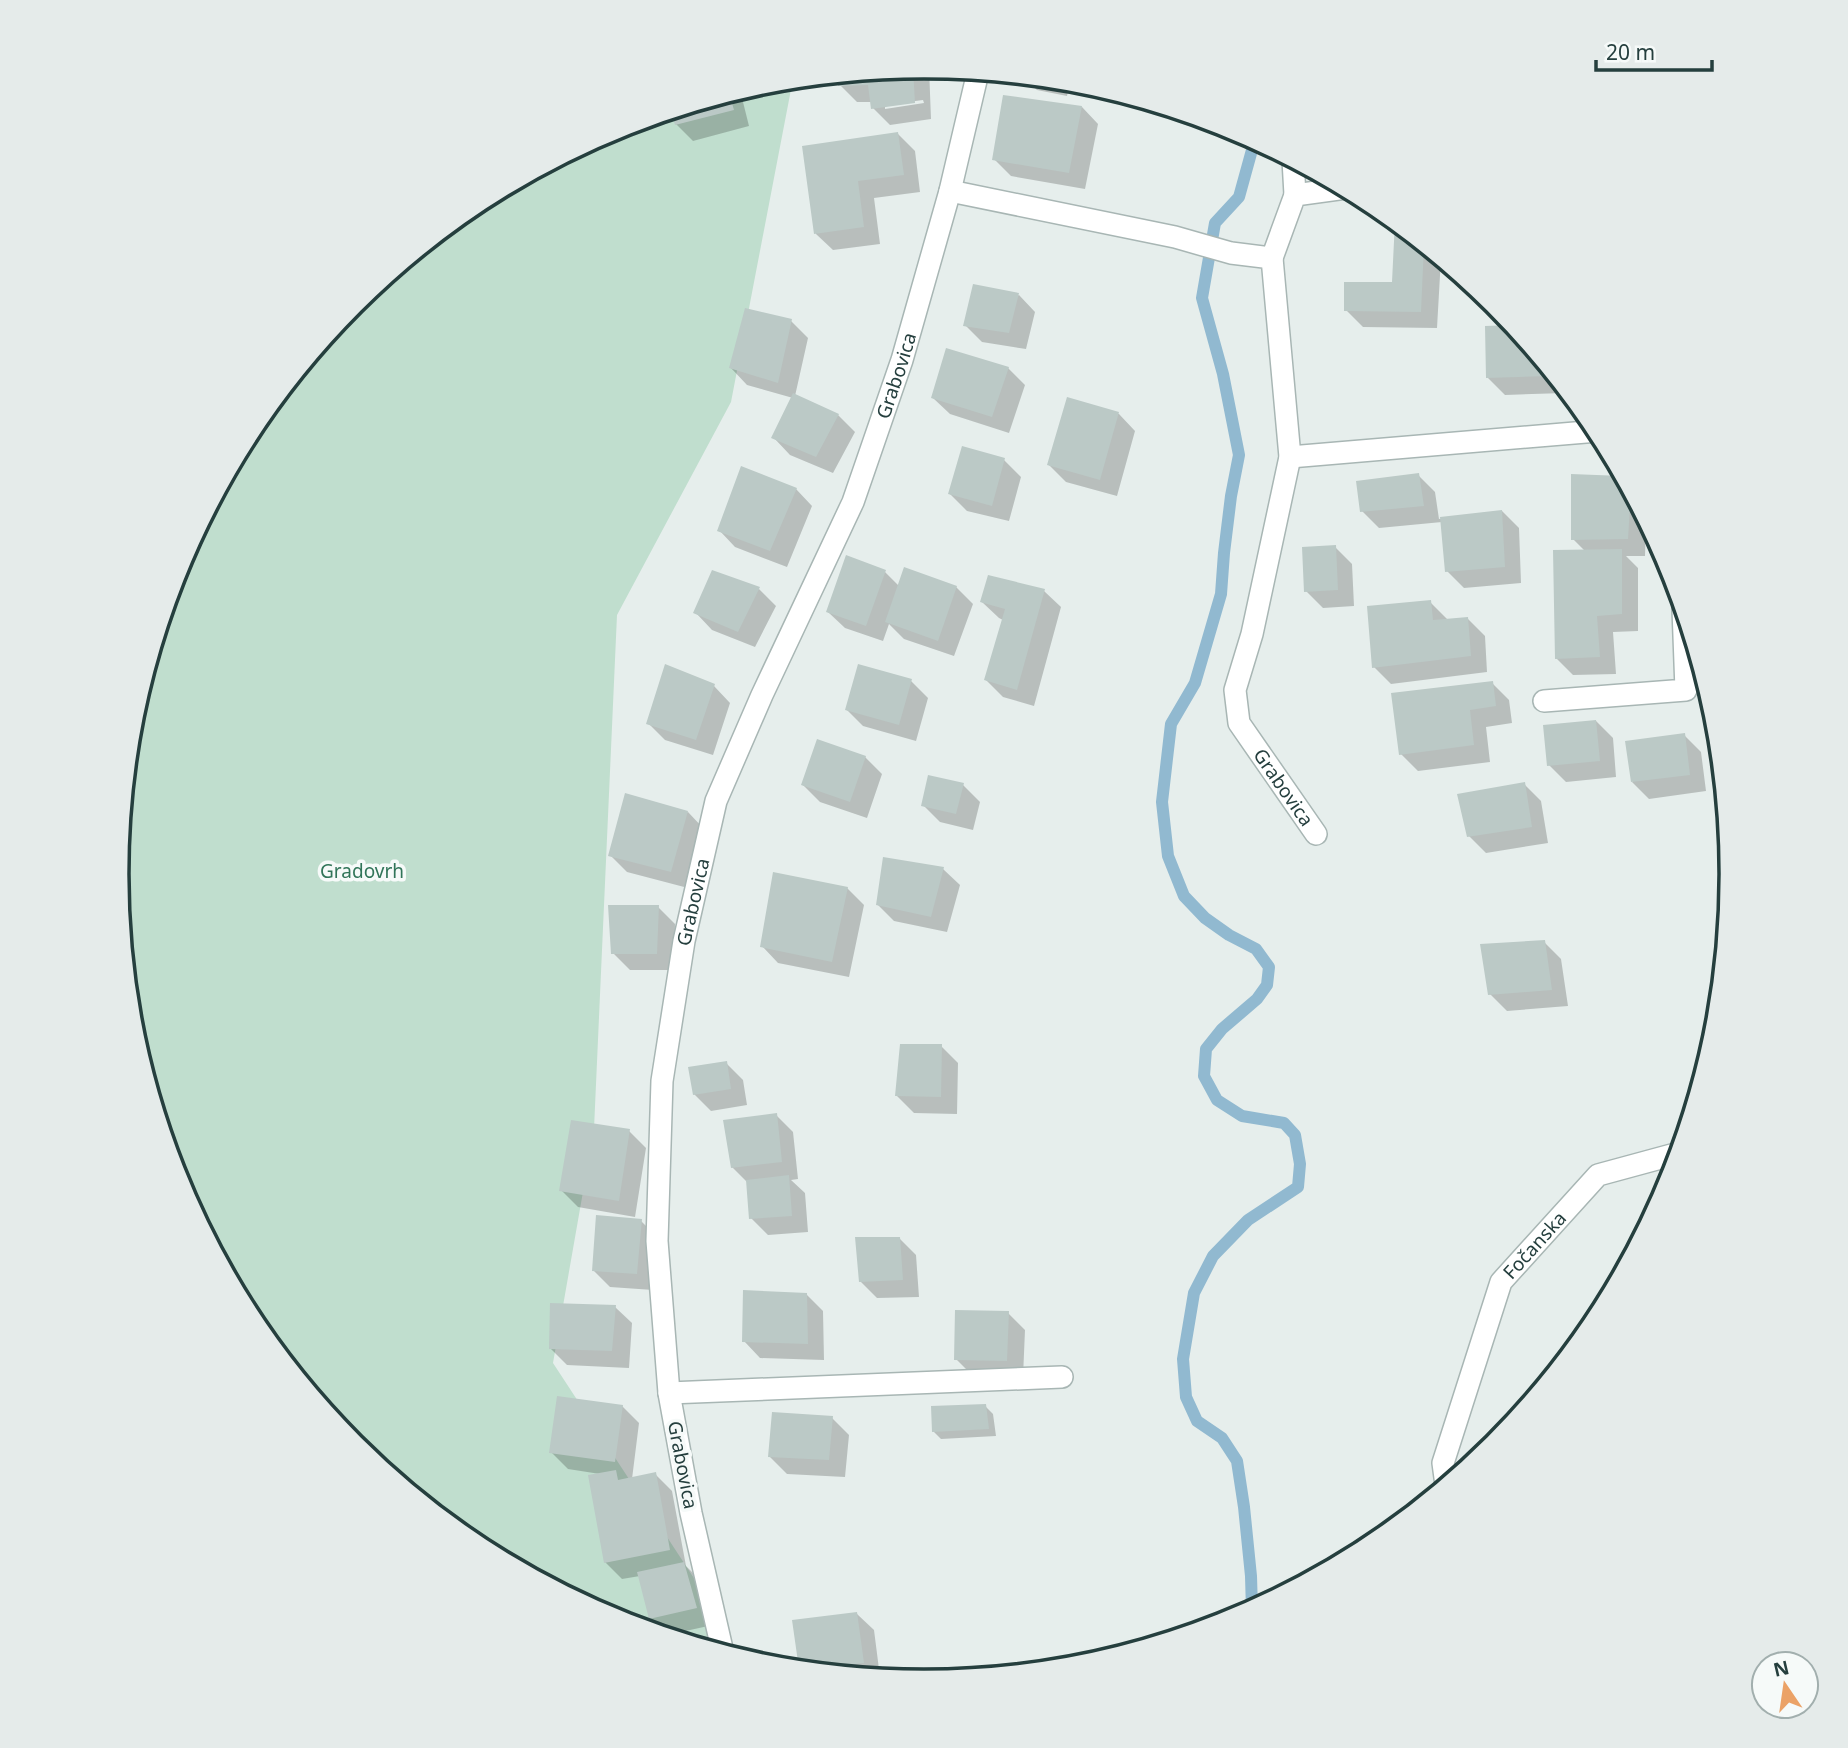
<svg xmlns="http://www.w3.org/2000/svg" width="1848" height="1748" viewBox="0 0 1848 1748" font-family="'Noto Sans',sans-serif">
	<style>
		.green { fill: #c0dece }
		.shadow { fill: #0003; fill-rule: evenodd }
		.lines { fill: none; stroke-linecap: round; stroke-linejoin: round }
		.stream { stroke: #91b9d0; stroke-width: 12 }
		.building { fill: #bbc9c6 }
		.minor-casing { stroke: #a8b6b4; stroke-width: 24 }
		.minor { stroke: #fff; stroke-width: 21 }
		.labels { text-anchor: middle; stroke-width: 7; stroke-linejoin: round; paint-order: stroke }
		.street-label { font-size: 19px; fill: #253f3e; stroke: #f6faf9 }
		.park-label { font-size: 19px; fill: #317559; stroke: #f6faf9 }
		.rim { fill: none; stroke: #253f3e; stroke-width: 3.5 }
	</style>
	<rect width="100%" height="100%" fill="#e6eeec"/>
	<path class="green" d="M 793,79 L 731,402 L 617,615 L 594,1129 L 553,1363 L 724,1624 L 728,1654 L 615,1620 L 475,1545 L 353,1445 L 252,1322 L 178,1183 L 132,1031 L 117,874 L 132,716 L 178,565 L 253,425 L 353,303 L 476,202 L 615,128 L 767,82 Z"/>
	<path class="shadow" d="M 924,67 L 929,67 L 931,119 L 890,125 L 873,108 L 872,102 L 857,102 L 840,85 L 839,75 ZM 923,100 L 924,103 L 885,109 L 885,105 Z
		M 1023,76 L 1082,82 L 1095,86 L 1094,91 L 1069,86 L 1067,96 L 1037,90 Z
		M 740,90 L 749,126 L 693,141 L 676,124 L 673,110 Z
		M 1082,107 L 1098,124 L 1085,189 L 1011,176 L 994,159 Z
		M 898,134 L 915,151 L 920,192 L 874,198 L 880,244 L 833,250 L 816,234 L 804,147 Z
		M 1396,222 L 1441,258 L 1437,328 L 1363,327 L 1346,310 L 1394,284 Z
		M 1019,295 L 1035,312 L 1026,349 L 982,342 L 965,325 Z
		M 791,321 L 808,338 L 795,396 L 838,415 L 855,432 L 833,473 L 790,455 L 774,438 L 793,398 L 747,385 L 731,368 Z
		M 1514,326 L 1565,388 L 1565,393 L 1505,395 L 1488,378 L 1487,328 Z
		M 1008,368 L 1025,385 L 1009,433 L 950,414 L 933,398 Z
		M 1069,399 L 1119,414 L 1135,431 L 1117,496 L 1066,482 L 1049,465 Z
		M 1004,460 L 1021,477 L 1009,521 L 967,511 L 950,494 Z
		M 1418,475 L 1435,492 L 1439,519 L 1502,511 L 1519,528 L 1521,583 L 1464,588 L 1447,571 L 1442,522 L 1379,528 L 1362,511 Z
		M 1573,476 L 1623,477 L 1646,521 L 1645,556 L 1626,556 L 1638,568 L 1638,631 L 1613,632 L 1616,674 L 1573,675 L 1556,658 L 1585,551 L 1573,539 Z
		M 796,489 L 812,506 L 787,567 L 735,547 L 719,530 Z
		M 1335,547 L 1352,564 L 1354,606 L 1323,608 L 1306,591 Z
		M 885,572 L 899,586 L 956,587 L 973,604 L 954,656 L 904,639 L 889,624 L 883,641 L 845,628 L 828,612 Z
		M 759,589 L 776,606 L 755,647 L 712,630 L 696,613 Z
		M 1044,591 L 1061,607 L 1034,706 L 1003,697 L 986,680 L 1003,620 L 999,618 L 982,602 Z
		M 1430,602 L 1447,619 L 1468,619 L 1485,636 L 1487,672 L 1391,684 L 1374,667 Z
		M 911,681 L 928,698 L 916,741 L 863,726 L 846,709 Z
		M 1492,683 L 1509,700 L 1512,723 L 1486,727 L 1490,762 L 1418,771 L 1401,754 Z
		M 714,686 L 730,703 L 713,755 L 665,740 L 648,723 Z
		M 1596,721 L 1613,738 L 1616,777 L 1566,782 L 1549,765 Z
		M 1684,735 L 1701,752 L 1706,791 L 1649,799 L 1632,782 Z
		M 865,757 L 882,774 L 867,818 L 820,802 L 803,785 Z
		M 1524,784 L 1541,801 L 1548,843 L 1486,853 L 1469,836 Z
		M 963,785 L 980,802 L 973,830 L 940,822 L 923,805 Z
		M 688,812 L 704,829 L 688,888 L 627,872 L 610,855 Z
		M 943,869 L 960,885 L 947,932 L 894,921 L 877,904 Z
		M 847,888 L 864,905 L 849,977 L 778,963 L 762,946 Z
		M 658,907 L 675,924 L 674,970 L 630,970 L 613,953 Z
		M 1544,942 L 1561,959 L 1568,1006 L 1507,1011 L 1490,994 Z
		M 941,1046 L 958,1063 L 957,1114 L 914,1113 L 897,1096 Z
		M 726,1063 L 743,1080 L 747,1105 L 711,1111 L 694,1094 Z
		M 776,1115 L 793,1132 L 798,1179 L 791,1180 L 805,1193 L 808,1232 L 768,1235 L 751,1218 L 748,1183 L 732,1167 Z
		M 629,1131 L 646,1148 L 635,1217 L 578,1207 L 561,1190 Z
		M 641,1221 L 658,1238 L 653,1290 L 610,1287 L 593,1270 Z
		M 899,1238 L 916,1255 L 919,1297 L 877,1298 L 860,1281 Z
		M 806,1294 L 823,1311 L 824,1360 L 760,1358 L 744,1341 Z
		M 615,1307 L 632,1323 L 629,1368 L 567,1365 L 550,1348 Z
		M 1008,1313 L 1025,1330 L 1023,1377 L 973,1376 L 956,1359 Z
		M 622,1406 L 639,1423 L 632,1479 L 655,1474 L 672,1491 L 686,1566 L 701,1581 L 713,1625 L 667,1635 L 650,1618 L 640,1576 L 622,1579 L 605,1562 L 600,1474 L 568,1469 L 551,1452 Z
		M 985,1406 L 993,1414 L 996,1436 L 941,1439 L 933,1431 Z
		M 832,1418 L 849,1435 L 845,1477 L 787,1474 L 770,1457 Z
		M 857,1614 L 874,1630 L 880,1677 L 801,1669 L 794,1622 Z"/>
	<g class="lines">
		<path class="stream" d="M 1252,1610 L 1251,1576 L 1244,1507 L 1237,1461 L 1222,1438 L 1197,1421 L 1186,1397 L 1183,1359 L 1194,1293 L 1213,1256 L 1248,1220 L 1298,1187 L 1300,1164 L 1295,1135 L 1284,1123 L 1242,1116 L 1217,1100 L 1204,1076 L 1206,1049 L 1222,1029 L 1257,999 L 1267,985 L 1269,967 L 1256,949 L 1229,935 L 1205,918 L 1184,896 L 1168,856 L 1162,802 L 1171,724 L 1195,683 L 1221,594 L 1224,553 L 1231,496 L 1239,455 L 1223,374 L 1202,298 L 1215,223 L 1239,197 L 1255,139"/>
	</g>
	<path class="building" d="M 913,68 L 915,103 L 871,109 L 868,85 L 838,86 L 838,75 Z
		M 729,93 L 734,110 L 675,125 L 671,111 Z
		M 1003,95 L 1082,106 L 1069,173 L 992,160 Z
		M 898,132 L 904,175 L 858,181 L 864,227 L 814,234 L 802,146 Z
		M 1395,221 L 1424,245 L 1421,312 L 1344,311 L 1344,282 L 1392,282 Z
		M 973,284 L 1019,293 L 1009,333 L 963,326 Z
		M 745,308 L 792,319 L 778,383 L 729,368 Z
		M 1513,325 L 1549,368 L 1549,376 L 1486,378 L 1485,326 Z
		M 946,348 L 1009,367 L 992,417 L 931,398 Z
		M 793,393 L 839,414 L 816,457 L 771,438 Z
		M 1067,397 L 1119,412 L 1100,480 L 1047,465 Z
		M 962,446 L 1005,458 L 992,506 L 948,494 Z
		M 741,466 L 797,488 L 770,551 L 717,531 Z
		M 1419,473 L 1424,506 L 1360,512 L 1356,481 Z
		M 1571,474 L 1622,476 L 1631,491 L 1628,539 L 1571,540 Z
		M 1502,510 L 1505,567 L 1445,572 L 1440,517 Z
		M 1336,545 L 1338,590 L 1304,592 L 1302,547 Z
		M 1622,549 L 1622,614 L 1597,616 L 1600,657 L 1555,659 L 1553,550 Z
		M 846,555 L 886,570 L 866,626 L 826,612 Z
		M 904,567 L 957,586 L 938,641 L 885,622 Z
		M 712,570 L 760,587 L 738,632 L 693,613 Z
		M 988,575 L 1045,589 L 1017,690 L 984,680 L 1005,609 L 980,602 Z
		M 1431,600 L 1433,620 L 1468,617 L 1471,656 L 1372,668 L 1367,606 Z
		M 665,664 L 715,684 L 696,740 L 646,724 Z
		M 858,664 L 912,679 L 899,725 L 845,710 Z
		M 1493,681 L 1496,706 L 1470,710 L 1474,745 L 1399,755 L 1391,693 Z
		M 1596,720 L 1600,761 L 1547,766 L 1543,725 Z
		M 1685,733 L 1690,775 L 1631,782 L 1625,741 Z
		M 817,739 L 866,756 L 850,802 L 801,785 Z
		M 928,775 L 964,783 L 956,814 L 921,806 Z
		M 1525,782 L 1532,827 L 1467,837 L 1457,794 Z
		M 625,793 L 688,811 L 671,872 L 608,856 Z
		M 883,857 L 944,867 L 931,917 L 876,905 Z
		M 773,872 L 848,887 L 832,962 L 760,947 Z
		M 608,905 L 659,905 L 657,954 L 611,954 Z
		M 1545,940 L 1552,990 L 1488,995 L 1480,944 Z
		M 900,1044 L 942,1044 L 941,1097 L 895,1096 Z
		M 727,1061 L 731,1089 L 693,1095 L 688,1067 Z
		M 777,1113 L 782,1162 L 731,1168 L 723,1120 Z
		M 571,1120 L 630,1129 L 619,1201 L 559,1191 Z
		M 789,1175 L 792,1216 L 749,1219 L 746,1180 Z
		M 596,1215 L 642,1219 L 637,1274 L 592,1271 Z
		M 855,1237 L 900,1237 L 903,1280 L 859,1282 Z
		M 743,1290 L 807,1293 L 808,1344 L 742,1342 Z
		M 550,1303 L 616,1305 L 612,1351 L 549,1349 Z
		M 955,1310 L 1009,1311 L 1007,1361 L 954,1360 Z
		M 557,1396 L 623,1405 L 615,1462 L 549,1453 Z
		M 986,1404 L 989,1429 L 932,1432 L 931,1406 Z
		M 772,1412 L 833,1416 L 829,1460 L 768,1457 Z
		M 616,1470 L 618,1480 L 656,1472 L 670,1550 L 604,1563 L 588,1475 Z
		M 684,1562 L 697,1608 L 649,1619 L 637,1572 Z
		M 857,1612 L 864,1663 L 807,1670 L 799,1669 L 792,1620 Z"/>
	<g class="lines">
		<defs>
			<g id="minor">
				<path d="M 1293,160 L 1295,195"/>
				<path id="s1" d="M 950,191 L 1175,237 L 1231,253 L 1272,258 L 1290,457 L 1252,634 L 1235,690 L 1239,723 L 1316,834"/>
				<path d="M 1272,258 L 1295,195 L 1346,188"/>
				<path d="M 1290,457 L 1598,431"/>
				<path d="M 1544,701 L 1686,690 L 1683,609"/>
				<path d="M 669,1393 L 1062,1377"/>
				<path id="s2" d="M 1446,1485 L 1443,1463 L 1501,1282 L 1598,1175 L 1679,1153"/>
				<path id="s3" d="M 723,1653 L 691,1513 L 669,1393 L 657,1241 L 662,1081 L 684,941 L 716,801 L 762,695 L 853,502 L 902,360 L 950,191 L 978,72"/>
			</g>
		</defs>
		<use href="#minor" class="minor-casing"/>
		<use href="#minor" class="minor"/>
	</g>
	<g class="labels">
		<g class="street-label">
			<text dy="7" stroke="none"><textPath href="#s3" startOffset="1326">Grabovica</textPath></text>
			<text dy="7" stroke="none"><textPath href="#s1" startOffset="880">Grabovica</textPath></text>
			<text dy="7" stroke="none"><textPath href="#s3" startOffset="760">Grabovica</textPath></text>
			<text dy="7" stroke="none"><textPath href="#s2" startOffset="262">Fočanska</textPath></text>
			<text transform="translate(683 1465) rotate(79)" y="7">Grabovica</text>
		</g>
		<g class="park-label">
			<text x="362" y="878">Gradovrh</text>
		</g>
	</g>
	<path d="M0 0H1848V1748H0ZM129 874a795 795 0 1 1 1590 0a795 795 0 1 1-1590 0Z" fill="#e5ebea" fill-rule="evenodd"/>
	<path class="rim" d="M129 874a795 795 0 1 1 1590 0a795 795 0 1 1-1590 0Z"/>
	<g transform="translate(1785 1685) rotate(347)"><circle r="33" fill="#f6faf9" stroke="#a2afae" stroke-width="2"/>
	<path d="M0-5L12 26L0 18L-12 26Z" fill="#eba267"/>
	<text y="-10" font-size="19" font-weight="bold" text-anchor="middle" fill="#253f3e">N</text>
	</g>
	<path d="M1596 60v10h116v-10" fill="none" stroke="#253f3e" stroke-width="3.5"/>
	<text x="1606" y="60" font-size="21" fill="#253f3e" stroke="#f6faf9" stroke-width="5" paint-order="stroke">20 m</text>
</svg>
